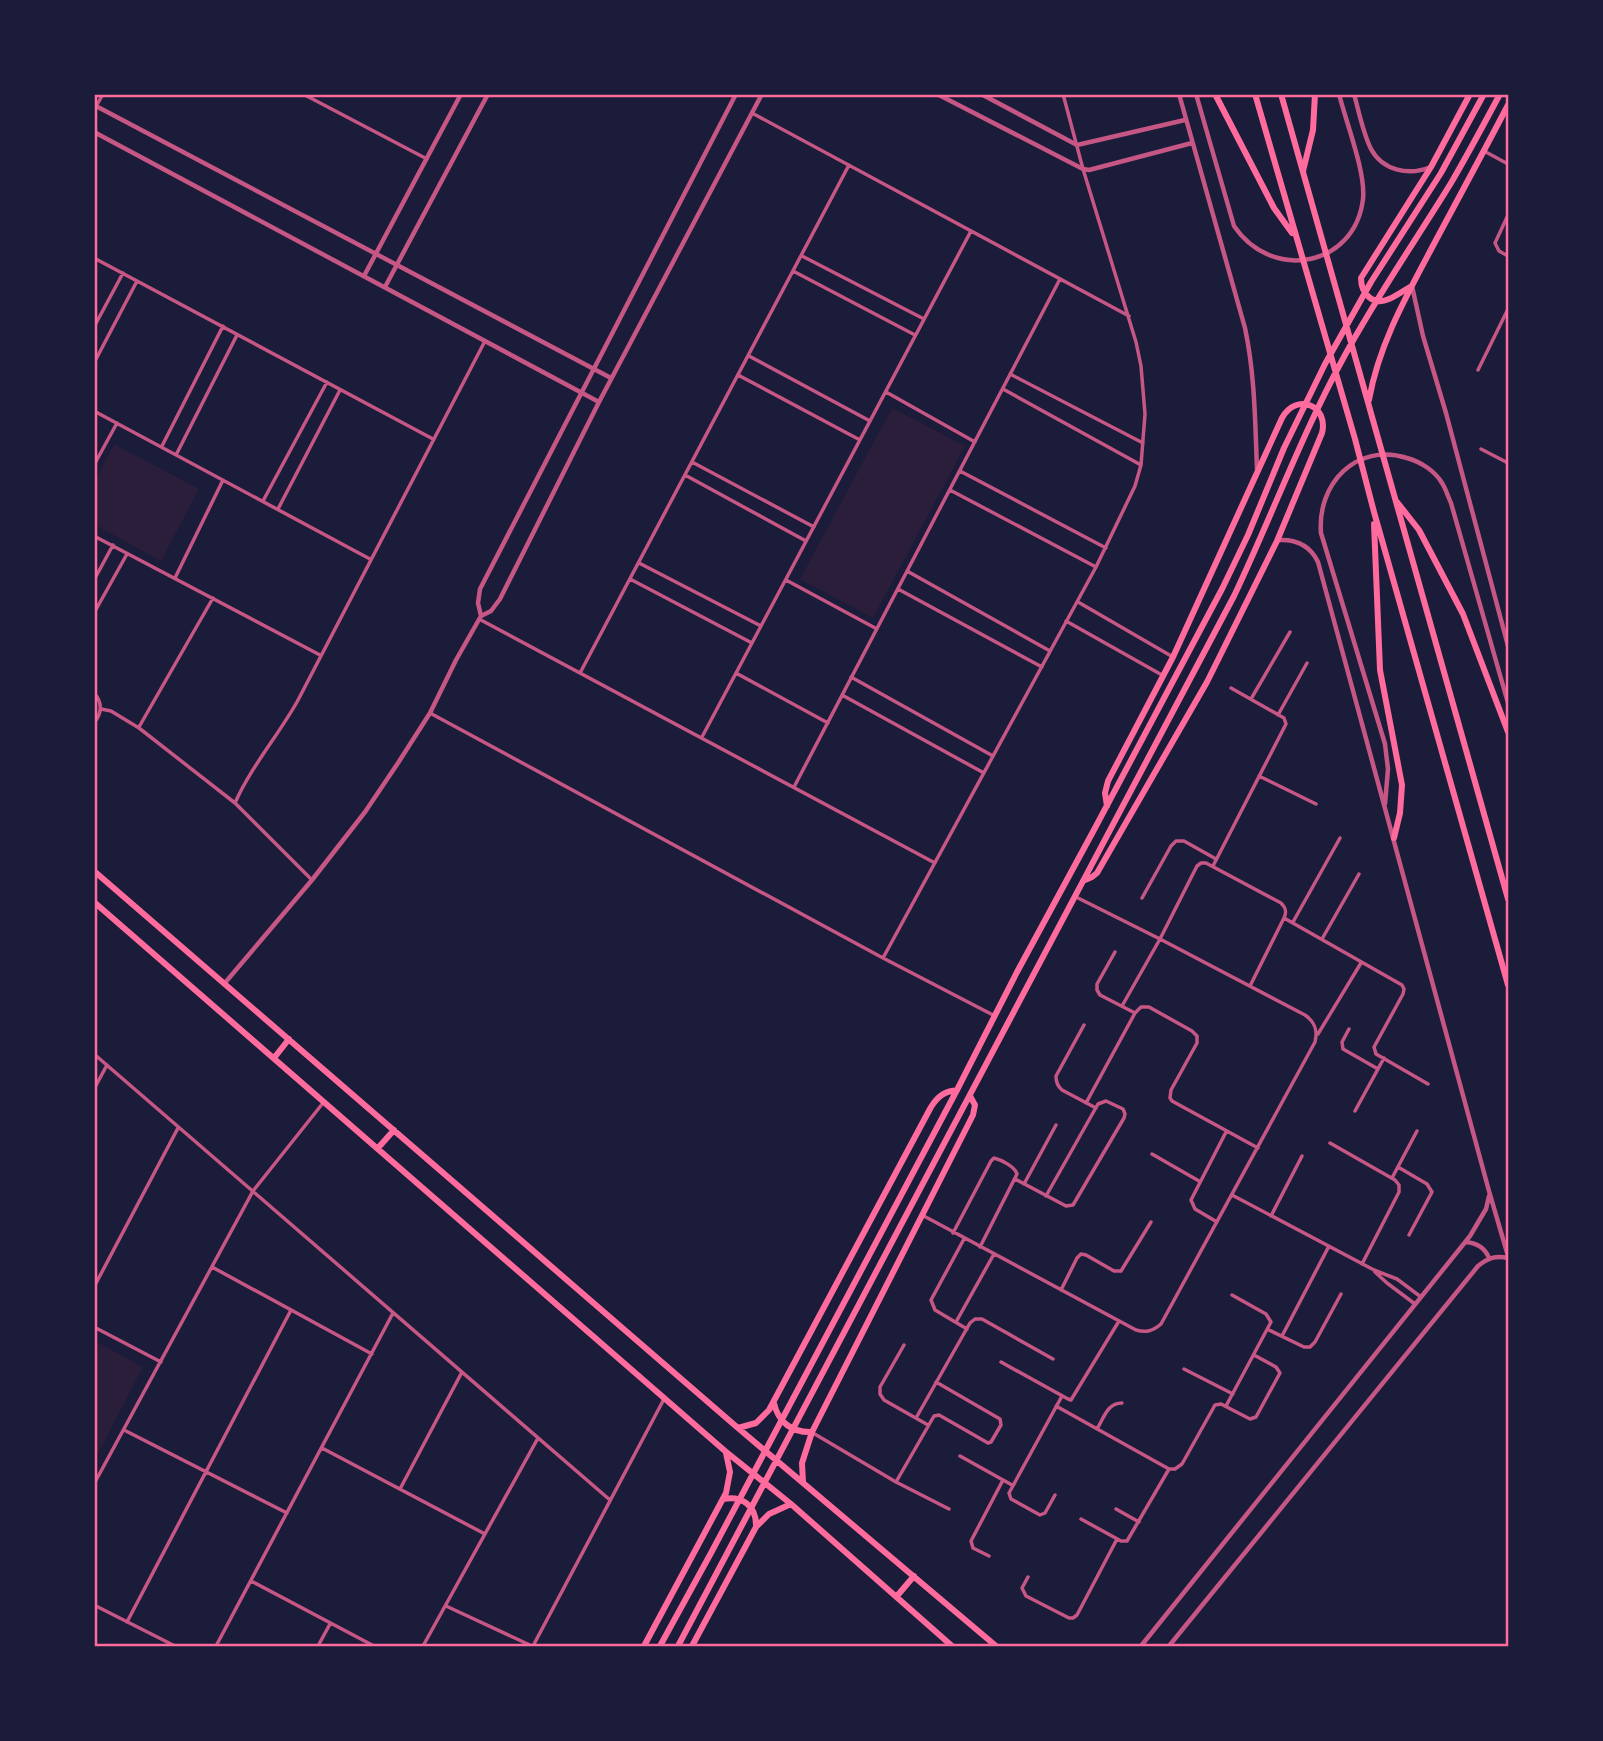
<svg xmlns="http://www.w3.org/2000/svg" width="1603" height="1741" viewBox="0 0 1603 1741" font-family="Helvetica,sans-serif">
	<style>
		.green { fill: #2a1e3b }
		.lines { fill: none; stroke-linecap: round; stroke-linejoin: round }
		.minor { stroke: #c65784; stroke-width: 3.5 }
		.tertiary { stroke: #c65784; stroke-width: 4.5 }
		.primary { stroke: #ff6b9d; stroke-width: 6 }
		.neatline { fill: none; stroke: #ff6b9d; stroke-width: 2.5 }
	</style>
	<rect width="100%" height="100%" fill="#1b1b3a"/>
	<path class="green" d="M 892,408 L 965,446 L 873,618 L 800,579 Z
		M 114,444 L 199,489 L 161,561 L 95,525 L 95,481 Z
		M 95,1341 L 143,1367 L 95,1459 Z"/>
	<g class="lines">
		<path class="minor" d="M 303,94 L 427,159
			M 94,110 L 103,94
			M 752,113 L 1129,316
			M 1484,151 L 1508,164
			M 1508,215 L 1495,243 L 1499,251 L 1508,256
			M 802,256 L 924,319
			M 94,258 L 433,439
			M 793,271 L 915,335
			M 94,327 L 123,273
			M 749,356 L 870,421
			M 94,363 L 137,281
			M 1478,370 L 1508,309
			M 1010,374 L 1143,443
			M 738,375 L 860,440
			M 1003,389 L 1141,465
			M 886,392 L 975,442
			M 94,411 L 370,559
			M 162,446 L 223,326
			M 1481,449 L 1508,463
			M 176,455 L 237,335
			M 692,462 L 814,527
			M 94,465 L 117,423
			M 960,471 L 1106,548
			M 685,475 L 806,541
			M 950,490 L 1096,567
			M 263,501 L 327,382
			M 278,509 L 340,390
			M 94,536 L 320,655
			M 639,563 L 761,626
			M 907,571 L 1050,651
			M 175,578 L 223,480
			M 630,579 L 752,643
			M 94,580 L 113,545
			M 786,580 L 877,629
			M 898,589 L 1042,667
			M 1078,602 L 1173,657
			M 94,613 L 127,554
			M 479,619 L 935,863
			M 1066,621 L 1162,675
			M 580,673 L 849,165
			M 736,673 L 828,723
			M 851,677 L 993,756
			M 94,693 C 103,703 102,713 94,723
			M 842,695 L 984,773
			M 1251,699 L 1290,632
			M 101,709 L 111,711 L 139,728 L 235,803 L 312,880
			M 430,713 L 883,958 L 995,1016
			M 1278,715 L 1307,663
			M 139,727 L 213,598
			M 702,737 L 971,231
			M 1259,776 L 1316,804
			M 794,787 L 1060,279
			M 235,803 C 251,767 277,737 297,702 L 485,341
			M 1213,866 L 1286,724 L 1284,718 L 1231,688
			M 1142,898 L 1171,846 L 1176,841 L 1184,841 L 1216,859
			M 1284,918 L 1402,985 L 1404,989 L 1403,994 L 1374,1047 L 1376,1054 L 1428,1084
			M 1293,922 L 1340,838
			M 1322,939 L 1359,874
			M 1115,952 L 1097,984 L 1097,990 L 1100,995 L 1135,1013
			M 883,958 L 1096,567 L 1135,486 L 1141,465 L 1145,414 L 1141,366 L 1136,342 L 1083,169 L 1063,94
			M 1122,1006 L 1160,939 L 1197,866 L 1201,863 L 1206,863 L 1281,903 C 1286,908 1287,912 1284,918 L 1250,986
			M 1084,1025 L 1056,1076 C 1056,1082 1057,1086 1062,1090 L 1096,1108
			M 1349,1029 L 1342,1042 L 1343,1049 L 1378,1069
			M 1318,1034 L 1361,963
			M 94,1054 L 610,1500
			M 94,1089 L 107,1065
			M 1086,1103 L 1135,1013 L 1141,1007 L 1149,1007 L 1192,1031 L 1197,1036 L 1197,1043 L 1171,1090 L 1170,1098 L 1172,1101 L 1258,1148
			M 1355,1111 L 1384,1058
			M 1330,1143 L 1395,1180 L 1399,1185 L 1399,1192 L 1362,1264
			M 1152,1154 L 1199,1181
			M 1398,1167 L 1427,1184 L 1432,1192 L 1409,1235
			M 1392,1178 L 1417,1131
			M 1015,1179 L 1066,1206 L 1073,1205 L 1124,1118 L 1125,1114 L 1123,1109 L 1106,1101 L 1098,1104 L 1046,1196
			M 1024,1184 L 1056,1125
			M 1232,1195 L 1374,1270 L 1397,1279 L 1421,1297
			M 922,1215 L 1136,1330 C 1146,1333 1153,1331 1161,1324 L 1315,1042 C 1318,1030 1315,1022 1305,1015 L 1160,939 L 1076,897
			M 1271,1216 L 1302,1156
			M 1217,1222 L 1195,1209 L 1191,1200 L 1226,1132
			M 953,1233 L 991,1161 L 994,1158 C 1002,1160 1015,1167 1017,1174 L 980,1247
			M 964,1239 L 931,1300 L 935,1310 L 967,1329
			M 212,1267 L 372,1354
			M 1375,1272 L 1387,1283 L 1415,1304
			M 94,1287 L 178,1128
			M 1061,1290 L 1077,1258 L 1081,1254 L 1086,1255 L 1114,1271 L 1121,1271 L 1151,1222
			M 956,1322 L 994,1254
			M 94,1327 L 161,1362
			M 1269,1330 L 1304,1347 L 1310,1347 L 1315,1342 L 1341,1294
			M 1282,1336 L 1329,1246
			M 904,1345 L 880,1387 L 880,1394 L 884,1400 L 928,1425
			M 1001,1362 L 1068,1399 L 1071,1400 L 1119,1321
			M 1184,1369 L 1233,1394
			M 1056,1406 L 1169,1469 L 1175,1469 L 1182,1464 L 1215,1405 L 1221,1404 L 1250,1419 L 1256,1417 L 1280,1373 L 1276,1367 L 1254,1355
			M 1226,1406 L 1271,1322 L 1266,1314 L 1232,1295
			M 916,1418 L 970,1323 L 975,1319 L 982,1319 L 1053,1359
			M 1097,1429 C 1104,1418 1107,1403 1122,1403
			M 124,1430 L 287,1513
			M 813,1433 L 896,1482 L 949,1509
			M 322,1448 L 485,1534
			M 960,1456 L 1012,1485
			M 896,1482 L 934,1416 L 939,1415 L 988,1443 L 991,1442 L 1001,1425 L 1000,1419 L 936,1382
			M 94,1484 L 253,1191 L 323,1103
			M 400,1489 L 462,1372
			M 1055,1495 L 1045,1513 L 1040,1515 L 1011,1499 L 1009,1493 L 1062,1396
			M 1116,1509 L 1139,1522
			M 1081,1519 L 1121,1541 L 1127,1541 L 1169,1469
			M 989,1556 L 973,1548 L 971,1541 L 1003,1480
			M 1028,1577 L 1022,1588 L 1026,1596 L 1069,1618 L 1073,1618 L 1077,1615 L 1117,1539
			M 251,1581 L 374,1646
			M 94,1605 L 175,1646
			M 446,1606 L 532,1646
			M 127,1622 L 291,1310
			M 216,1646 L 393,1313
			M 318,1646 L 330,1624
			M 423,1646 L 538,1438
			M 533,1646 L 664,1399"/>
		<path class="tertiary" d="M 937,94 L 1083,169 L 1089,170 L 1192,143
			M 981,94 L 1077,145 L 1185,120
			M 1179,94 L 1245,328 C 1255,375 1255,421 1257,469
			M 1196,94 L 1234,226 C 1272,282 1355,267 1363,199 C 1366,173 1346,122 1339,94
			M 1354,94 C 1359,112 1363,133 1371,149 C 1383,171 1409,176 1431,167
			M 94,105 L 611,378
			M 94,132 L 599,402
			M 364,276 L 461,94
			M 1412,286 L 1423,336 L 1446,413 L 1508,646
			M 385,287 L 488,94
			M 1278,540 C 1296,539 1310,545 1318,562 L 1489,1191 L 1508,1256
			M 481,616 L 478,603 L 480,589 L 736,94
			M 1385,804 L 1388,769 L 1385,744 L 1321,533 C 1317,484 1356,442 1407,458 C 1421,462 1435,471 1442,483 C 1446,489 1448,497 1451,503 L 1508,703
			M 224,984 L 312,880 L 365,812 L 398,763 L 430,713 L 456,660 L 481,616 L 491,611 L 500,599 L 599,402 L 762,94
			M 1466,1242 C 1477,1243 1485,1248 1489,1258
			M 1141,1646 L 1470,1236 L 1486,1209 L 1489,1196
			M 1169,1646 L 1478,1266 C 1488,1258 1496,1255 1508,1258"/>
		<path class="primary" d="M 1215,94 L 1274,208 L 1292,233
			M 1255,94 L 1355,439 L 1374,512 L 1508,985
			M 1281,94 L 1508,899
			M 1303,171 L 1313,130 L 1315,94
			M 1410,287 C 1403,291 1396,296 1389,299 C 1373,306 1361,294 1361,278 L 1431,167 L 1470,94
			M 1369,400 C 1379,343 1408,293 1435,242 C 1459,197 1484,151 1508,105
			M 1397,502 L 1419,530 L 1463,614 L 1508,732
			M 1374,524 L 1380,670 L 1402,785 L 1400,813 L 1394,838
			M 94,871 L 738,1428 L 996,1646
			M 1085,880 L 1092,877 L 1097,873 L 1207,682 L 1277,541 L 1322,433 C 1329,405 1296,392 1282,418 L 1173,657 L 1108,781 L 1105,793 L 1107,806
			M 94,902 L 725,1451 L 791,1504 L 952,1646
			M 274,1058 L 289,1039
			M 378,1148 L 394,1130
			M 774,1403 C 778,1422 792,1433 812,1432
			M 738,1428 L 756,1423 L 769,1410 L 931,1107 C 938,1096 945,1091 957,1090
			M 803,1482 L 802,1463 L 812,1432 L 973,1115 L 975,1105 L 970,1096
			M 723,1499 C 742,1495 756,1506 756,1525
			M 897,1596 L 914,1576
			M 644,1646 L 726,1493 L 730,1472 L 726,1453
			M 660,1646 L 711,1553 L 957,1090 L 1017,972 L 1095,828 L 1222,589 L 1248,535 L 1284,448 L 1325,364 L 1371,282 L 1441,173 L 1484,94
			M 678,1646 L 1234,596 C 1272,516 1302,433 1345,355 C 1377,296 1416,240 1451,183 C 1468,154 1484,124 1500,94
			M 692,1646 L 756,1527 L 769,1514 L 791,1504"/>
	</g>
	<rect width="1603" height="1741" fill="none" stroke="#1b1b3a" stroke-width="192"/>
	<rect x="96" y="96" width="1411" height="1549" class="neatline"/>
</svg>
